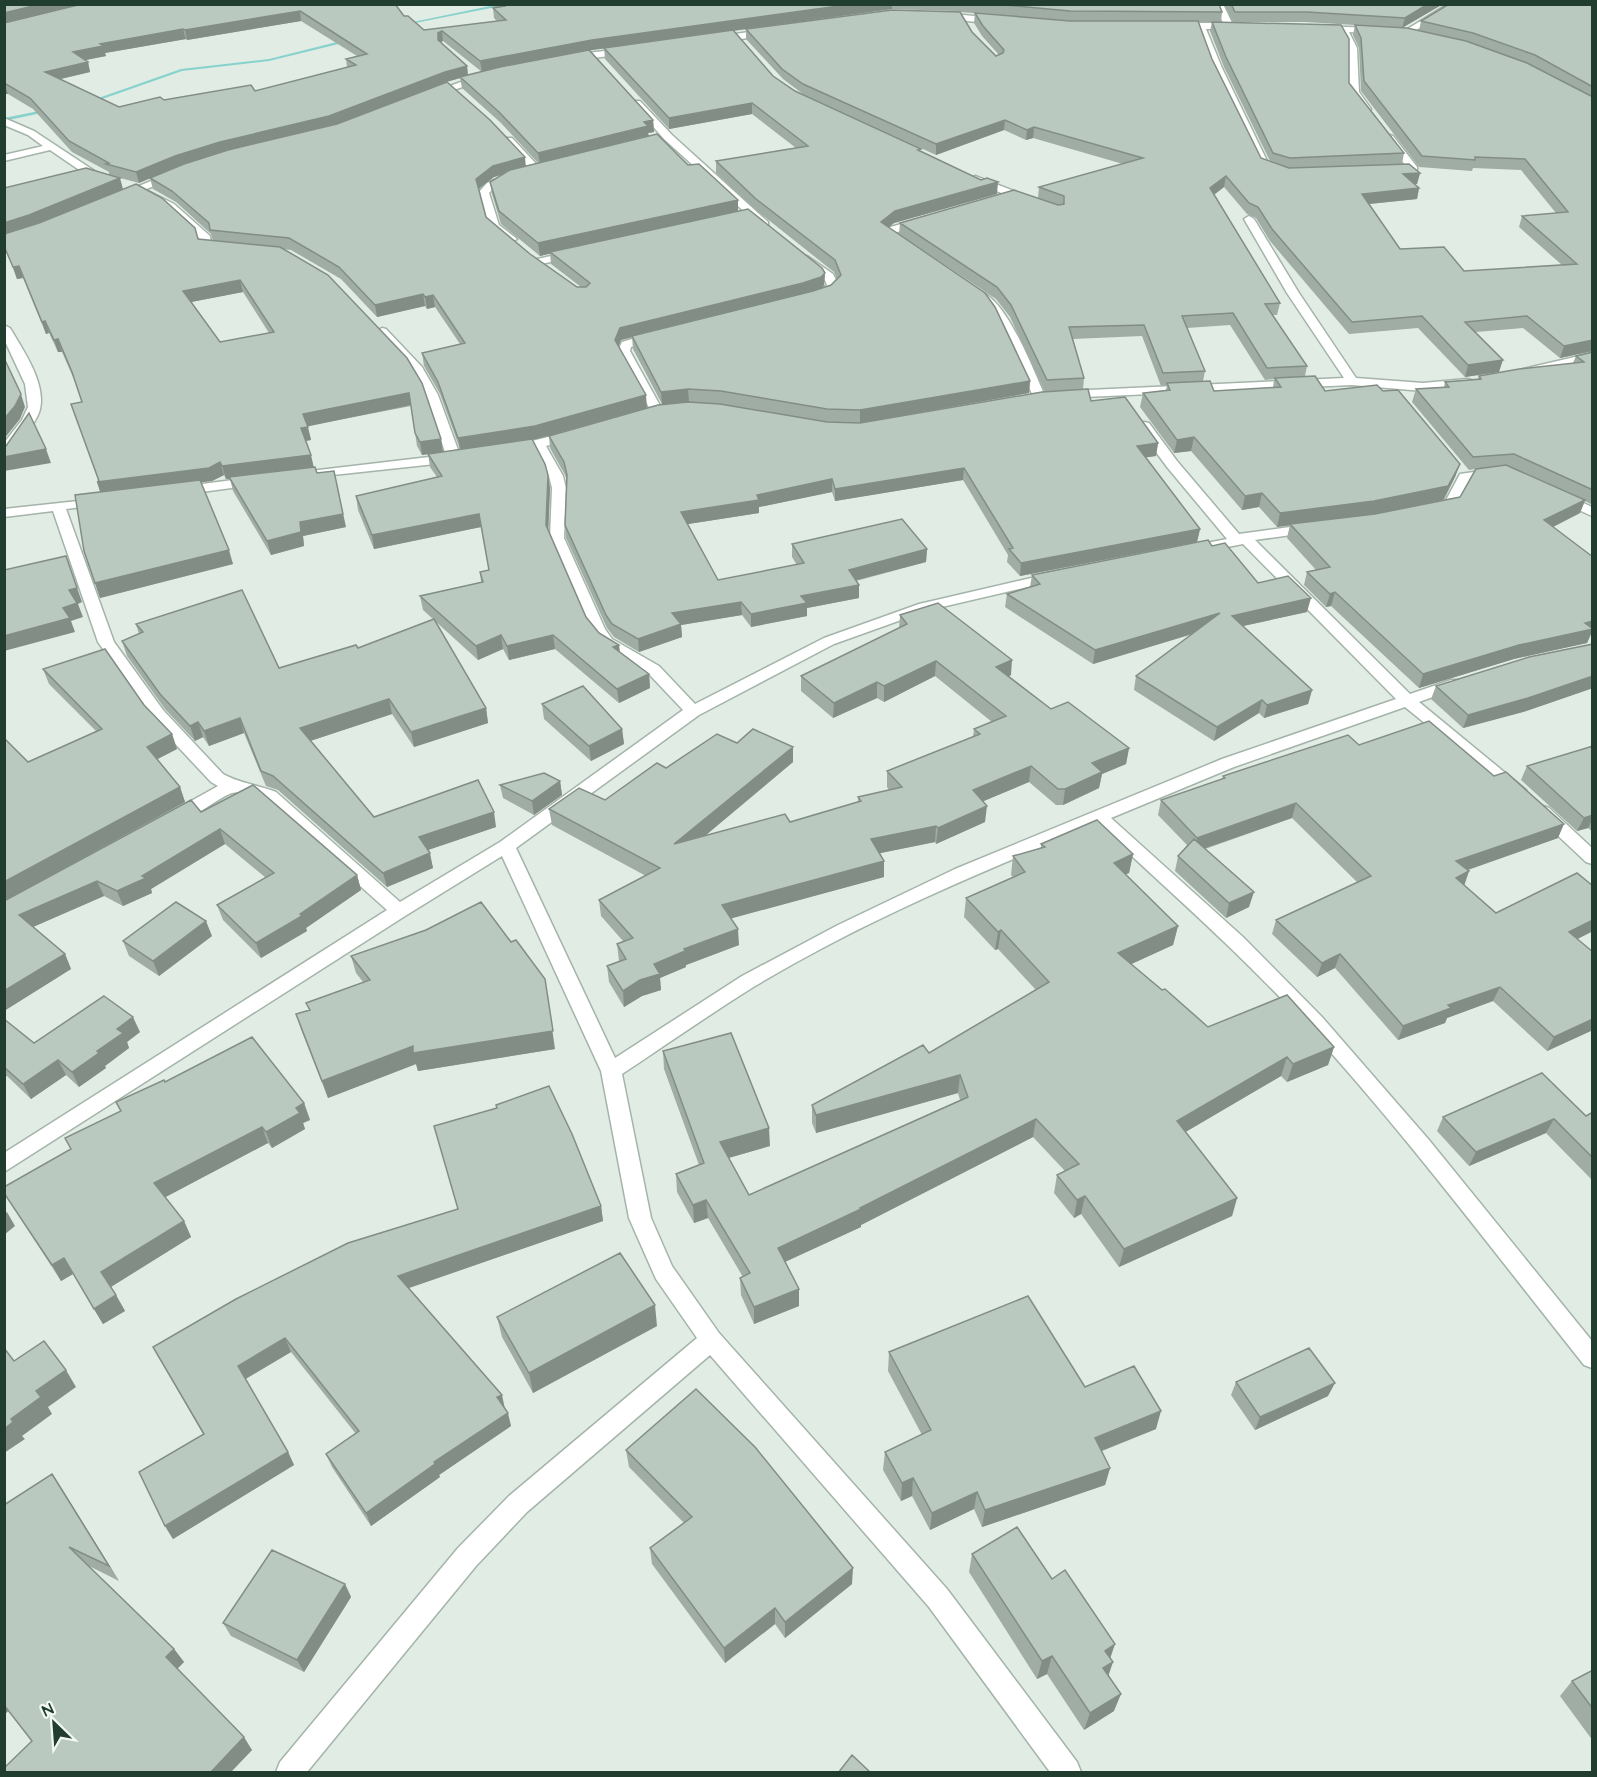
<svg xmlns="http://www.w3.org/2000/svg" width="1597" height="1777" viewBox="0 0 1597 1777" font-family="Quicksand,sans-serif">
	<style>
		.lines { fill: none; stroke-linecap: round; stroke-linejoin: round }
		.stream { fill: #88d2cd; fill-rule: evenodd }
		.minor-casing { stroke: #a4b4aa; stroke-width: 3 }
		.minor { fill: #fff; fill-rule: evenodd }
		.wall { fill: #9fada5; fill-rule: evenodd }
		.shaded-wall { fill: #828d86 }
		.building { fill: #b9c9c0; stroke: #828d86; stroke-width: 1.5; fill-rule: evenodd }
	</style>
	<rect width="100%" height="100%" fill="#e1ece4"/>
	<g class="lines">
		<path class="stream" d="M 500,4 L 511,4 L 405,25 L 403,24 Z
			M 349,39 L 351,41 L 269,61 L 182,71 L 91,103 L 87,102 L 181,69 L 269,59 Z
			M 49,109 L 51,110 L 51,111 L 4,121 L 4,118 Z"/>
		<defs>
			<path id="minor" d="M 1215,4 L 1223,4 L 1232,23 L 1238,26 L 1234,29 L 1206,29 L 1222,68 L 1269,165 L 1280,168 L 1280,172 L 1272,172 L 1260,167 L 1212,68 L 1198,29 L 1177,29 L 1173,26 L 1177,23 L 1223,23 Z
				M 1448,4 L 1459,4 L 1408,35 L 1401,33 Z
				M 941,13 L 997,18 L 1001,21 L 997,24 L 938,18 L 937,16 Z
				M 1315,26 L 1377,28 L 1381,31 L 1377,34 L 1349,32 L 1357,48 L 1359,92 L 1371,109 L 1369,111 L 1363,111 L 1349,92 L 1349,48 L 1340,32 L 1318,31 L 1314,28 Z
				M 770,29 L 773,30 L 773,34 L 715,43 L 711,40 L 715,37 Z
				M 628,48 L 631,49 L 631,53 L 572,61 L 567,58 L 572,55 Z
				M 483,74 L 488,77 L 486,79 L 433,97 L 425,95 Z
				M 634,101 L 640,101 L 672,135 L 768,222 L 768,226 L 760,226 L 664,139 L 634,105 Z
				M 4,118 L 34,131 L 99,174 L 110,179 L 105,182 L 91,178 L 50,150 L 4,161 L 4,155 L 43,146 L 28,135 L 4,125 Z
				M 1389,135 L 1393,136 L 1417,167 L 1417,171 L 1392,172 L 1392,168 L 1406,166 L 1384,138 Z
				M 504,138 L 512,138 L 540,168 L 540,172 L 532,172 L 504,142 Z
				M 175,171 L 179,172 L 179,176 L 124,198 L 115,196 Z
				M 512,173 L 517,176 L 516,178 L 495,187 L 489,193 L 499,225 L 517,239 L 511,242 L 489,226 L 479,192 L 487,183 Z
				M 975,176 L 1032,198 L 1033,200 L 1032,202 L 1024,202 L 971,181 L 970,179 Z
				M 150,192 L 174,204 L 210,236 L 211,244 L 225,246 L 225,250 L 201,249 L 200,239 L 166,208 L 146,197 L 145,195 Z
				M 1249,216 L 1254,219 L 1299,293 L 1356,378 L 1423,383 L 1467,379 L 1471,380 L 1473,383 L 1471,386 L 1423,391 L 1352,385 L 1063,398 L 1061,395 L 1063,392 L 1067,391 L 1344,378 L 1287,293 L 1244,219 Z
				M 923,218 L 928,221 L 927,223 L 894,233 L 908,241 L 908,245 L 900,245 L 883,234 L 887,228 Z
				M 573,251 L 577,252 L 577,256 L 537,265 L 531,262 L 533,260 Z
				M 807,256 L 833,274 L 839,286 L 830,295 L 815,299 L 809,296 L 827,285 L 824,278 L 801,259 Z
				M 979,291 C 1007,299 1034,372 1046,398 L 1044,401 L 1040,402 L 1034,398 L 1001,327 L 985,305 L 973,294 Z
				M 4,325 L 10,328 C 23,350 50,388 38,415 C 31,430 18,444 9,458 L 4,459 L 4,443 L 22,420 L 28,407 L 25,384 L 4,339 Z
				M 382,328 L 386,329 L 422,367 L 438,395 L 461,458 L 454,462 L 305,478 L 303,475 L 305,472 L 310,471 L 446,455 L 426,395 L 411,369 L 376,332 Z
				M 655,332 L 659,333 L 659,339 L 631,347 L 630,351 L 663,411 L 657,415 L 651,411 L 618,351 L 622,342 Z
				M 1592,353 L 1592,361 L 1527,376 L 1521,372 L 1523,369 Z
				M 1144,422 L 1149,423 L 1177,461 L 1239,534 L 1312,524 L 1317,525 L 1319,528 L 1312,532 L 1255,540 L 1410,694 L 1451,680 L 1463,680 L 1465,683 L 1463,686 L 1419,702 L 1526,790 L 1524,794 L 1512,794 L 1405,707 L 1234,767 L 1111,818 L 1243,937 L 1322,1017 L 1429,1140 L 1592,1341 L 1592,1368 L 1584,1365 C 1493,1251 1405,1133 1306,1025 C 1240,953 1168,890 1097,824 C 981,872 863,921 755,986 C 710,1014 666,1045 622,1074 L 651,1218 L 672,1266 L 719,1333 L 947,1589 L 1077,1762 L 1081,1772 L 1050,1772 L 929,1607 L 710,1355 L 527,1512 L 476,1566 L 307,1772 L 276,1772 L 280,1762 L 458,1548 L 509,1496 L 697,1338 L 656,1279 L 629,1218 L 601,1071 L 502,856 L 405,916 L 4,1172 L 4,1153 L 387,910 L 264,800 C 255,796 242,790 232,793 C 214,799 187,827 168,822 L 165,818 L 168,814 L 218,786 L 211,782 L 151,718 L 98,642 L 53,511 L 4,517 L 4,509 L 106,498 L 108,501 L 106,504 L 66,509 L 114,642 L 163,710 L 223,774 C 239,783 258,785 276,792 L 400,902 L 500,842 L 683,710 L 647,672 L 602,645 L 590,630 L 550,538 L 552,488 L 549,476 L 534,448 L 512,454 L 505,450 L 507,447 L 573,431 L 578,432 L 580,435 L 578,438 L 546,446 L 563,476 L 566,488 L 564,538 L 605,629 L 612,639 L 659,666 L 695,704 L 824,638 L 919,604 L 1053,573 L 1058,574 L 1060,577 L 1058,580 L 929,610 L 834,644 L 699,715 L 516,848 L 615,1058 L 742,976 L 838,925 L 955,869 L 1222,759 L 1396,699 L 1243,544 L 1201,552 L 1196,551 L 1194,548 L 1196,545 L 1227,539 L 1167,467 L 1139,429 L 1137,426 L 1139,423 Z
				M 1494,469 L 1501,473 L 1499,476 L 1470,480 L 1455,508 L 1434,512 L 1427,508 L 1429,505 L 1445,502 L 1460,474 Z
				M 256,477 L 263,481 L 261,484 L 179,495 L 172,491 L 179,487 Z
				M 1562,493 L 1592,507 L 1592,516 L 1557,500 L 1555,497 Z
				M 1543,806 L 1549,808 L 1592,848 L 1592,864 L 1586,862 L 1537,816 L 1534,812 L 1537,808 Z"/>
		</defs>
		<use href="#minor" class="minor-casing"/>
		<use href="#minor" class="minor"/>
	</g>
	<path class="wall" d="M 4,4 L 395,4 L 404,16 L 424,30 L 497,21 L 494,18 L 493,8 L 496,8 L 491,4 L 1219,4 L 1222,12 L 1221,22 L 1198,22 L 1212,59 L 1261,158 L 1270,161 L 1224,67 L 1210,31 L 1212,22 L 1349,83 L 1404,153 L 1402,164 L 1420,173 L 1417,184 L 1414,184 L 1419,188 L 1417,199 L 1369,204 L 1400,249 L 1464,271 L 1562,265 L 1519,227 L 1522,216 L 1556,213 L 1521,170 L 1473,168 L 1472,171 L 1419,167 L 1361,91 L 1359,48 L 1353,35 L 1355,25 L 1305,22 L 1233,22 L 1224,4 L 1443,4 L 1402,28 L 1419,31 L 1421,21 L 1593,4 L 1593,351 L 1560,358 L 1523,328 L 1476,332 L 1499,372 L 1465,377 L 1418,328 L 1349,334 L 1270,241 L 1256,218 L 1247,214 L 1224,187 L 1214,195 L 1280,303 L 1277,315 L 1273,315 L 1307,366 L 1305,376 L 1325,391 L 1383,391 L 1460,464 L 1455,477 L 1444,500 L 1460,497 L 1475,469 L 1469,470 L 1412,402 L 1416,389 L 1444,387 L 1445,382 L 1478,379 L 1479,376 L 1573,363 L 1576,356 L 1593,352 L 1593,505 L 1585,501 L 1580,513 L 1553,527 L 1593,557 L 1593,633 L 1591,634 L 1587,643 L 1514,659 L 1419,688 L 1331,606 L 1326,607 L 1304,585 L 1307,572 L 1316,570 L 1287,538 L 1290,525 L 1277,527 L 1259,507 L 1242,510 L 1191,451 L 1174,453 L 1140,407 L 1143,393 L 1166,390 L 1167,385 L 1161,386 L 1142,336 L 1073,339 L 1084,378 L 1083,389 L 1091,401 L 1158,443 L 1156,456 L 1145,457 L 1200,529 L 1197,542 L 1020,576 L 1007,562 L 1008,555 L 963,480 L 835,501 L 832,492 L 759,507 L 759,513 L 688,524 L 718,580 L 797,565 L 792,557 L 792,544 L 927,549 L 926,562 L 856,581 L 859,585 L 859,598 L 807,608 L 807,616 L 751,627 L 742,615 L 681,625 L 682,637 L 639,652 L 614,637 L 607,628 L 566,538 L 565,525 L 567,481 L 565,475 L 550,448 L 549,436 L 662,404 L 633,349 L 632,337 L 621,340 L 619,346 L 647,408 L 532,439 L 550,488 L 548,530 L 586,617 L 599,633 L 619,645 L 620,652 L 649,674 L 650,688 L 619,703 L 555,649 L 509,660 L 503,649 L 478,660 L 434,620 L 486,708 L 488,723 L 414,747 L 392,714 L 310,741 L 374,817 L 496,827 L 428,850 L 433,868 L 387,887 L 278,790 L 266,786 L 244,733 L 209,746 L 203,737 L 195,741 L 165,709 L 127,656 L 122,641 L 139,634 L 136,624 L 279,668 L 358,648 L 433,619 L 423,610 L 420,596 L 481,582 L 480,572 L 489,571 L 481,527 L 374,549 L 358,510 L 356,496 L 437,477 L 430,467 L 428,454 L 422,455 L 417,446 L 411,406 L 307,426 L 311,440 L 306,441 L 313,467 L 346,527 L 303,536 L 304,546 L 271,555 L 233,491 L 230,479 L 226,479 L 224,475 L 212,481 L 200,482 L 233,564 L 100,598 L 84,551 L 101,492 L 97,482 L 99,481 L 82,402 L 76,384 L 62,352 L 58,352 L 49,333 L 46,334 L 23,278 L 17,279 L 5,247 L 123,189 L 198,239 L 213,241 L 211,234 L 176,202 L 153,189 L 150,178 L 139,183 L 109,175 L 109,172 L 72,152 L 33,109 L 8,94 L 4,94 ZM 892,9 L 954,11 L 746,29 L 746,39 L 783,79 L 803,94 L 936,155 L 1004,130 L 1026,140 L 1033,138 L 1123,164 L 1039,187 L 1038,198 L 900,223 L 899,234 L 996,299 L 1010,317 L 1045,392 L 860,423 L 827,422 L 860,423 L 1029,393 L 1030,381 L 889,227 L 894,223 L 997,194 L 921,152 L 795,91 L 773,76 L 733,31 ZM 960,12 L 1069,21 L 1181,21 L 1070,21 L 975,13 L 974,23 L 982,36 L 999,55 L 996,56 L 972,32 ZM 301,21 L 357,56 L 346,59 L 347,67 L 255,91 L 164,100 L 119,107 L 60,79 L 90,72 L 88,62 L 85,60 L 106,56 L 105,53 L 186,39 L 187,40 ZM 443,41 L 482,72 L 468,75 L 467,66 L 441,42 ZM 604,48 L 605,59 L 669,129 L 752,114 L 796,148 L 716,161 L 716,173 L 756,210 L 834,272 L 837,279 L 831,285 L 822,288 L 824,285 L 825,273 L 738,211 L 738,200 L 688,165 L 649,136 L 648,133 L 654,132 L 653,120 L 590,50 ZM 460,78 L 462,88 L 501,123 L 538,163 L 526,166 L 446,82 ZM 501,175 L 490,182 L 492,194 L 501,224 L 540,256 L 550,253 L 551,264 L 581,287 L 577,287 L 530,254 L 486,217 L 479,189 L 494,177 ZM 283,249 L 291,250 L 341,279 L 377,317 L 425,306 L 427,309 L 435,307 L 460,344 L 422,353 L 424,366 L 440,394 L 460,449 L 443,452 L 441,439 ZM 243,292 L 269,333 L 220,342 L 191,302 ZM 1230,325 L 1265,380 L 1274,379 L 1273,388 L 1214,391 L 1203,381 L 1205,371 L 1187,328 Z
		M 1212,546 L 1258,583 L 1307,612 L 1243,626 L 1312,690 L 1308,704 L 1264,718 L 1259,713 L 1214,741 L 1134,690 L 1136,676 L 1193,634 L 1093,664 L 1005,607 L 1007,594 L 1030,587 L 1032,575 Z
		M 900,615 L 1011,675 L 1009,676 L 1051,709 L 1129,748 L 1126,764 L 1102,774 L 1099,788 L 1063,805 L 1056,805 L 1029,782 L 983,801 L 985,822 L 936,844 L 935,842 L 880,853 L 884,861 L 884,877 L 731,918 L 739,945 L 686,965 L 686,967 L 660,978 L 661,990 L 642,996 L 624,1007 L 609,982 L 607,966 L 619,961 L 617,944 L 623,941 L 601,916 L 599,900 L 646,876 L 552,825 L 549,809 L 605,800 L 666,768 L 737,743 L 793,762 L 705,836 L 790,822 L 858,802 L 858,797 L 889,790 L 887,787 L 887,771 L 973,737 L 974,729 L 992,722 L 935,676 L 884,702 L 877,698 L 833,718 L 801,691 L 801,676 L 899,628 Z
		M 1593,644 L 1593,688 L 1523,712 L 1463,728 L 1431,699 L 1436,686 Z
		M 105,649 L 144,705 L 172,734 L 177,749 L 157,759 L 180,787 L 185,802 L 11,897 L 191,800 L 201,812 L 253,785 L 357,875 L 361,890 L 306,928 L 307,931 L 261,958 L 223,920 L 217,905 L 266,878 L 225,844 L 151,889 L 152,893 L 123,906 L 104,896 L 33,927 L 65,954 L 71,969 L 4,1011 L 4,738 L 28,762 L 96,731 L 49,684 L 43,669 Z
		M 542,704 L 622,729 L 624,744 L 591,761 L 544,719 Z
		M 1359,745 L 1558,838 L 1468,870 L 1469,871 L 1464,885 L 1496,913 L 1593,886 L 1593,931 L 1577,939 L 1593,1030 L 1547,1051 L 1493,1001 L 1447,1018 L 1445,1023 L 1398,1040 L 1335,968 L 1317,977 L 1272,934 L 1276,920 L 1358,883 L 1292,818 L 1205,849 L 1249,907 L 1226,918 L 1175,871 L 1178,856 L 1187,845 L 1158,815 L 1161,800 L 1222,779 L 1223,776 Z
		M 1593,746 L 1593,832 L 1588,828 L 1577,831 L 1521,780 L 1527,766 Z
		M 560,781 L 562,795 L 534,815 L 503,798 L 500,785 Z
		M 1041,844 L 1133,854 L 1129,873 L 1125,874 L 1178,926 L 1173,945 L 1131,964 L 1208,1027 L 1334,1047 L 1328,1065 L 1287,1082 L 1281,1076 L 1185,1132 L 1237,1198 L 1232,1216 L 1119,1267 L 1081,1214 L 1074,1218 L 1054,1193 L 1057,1175 L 1065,1171 L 1033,1137 L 861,1225 L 861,1227 L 785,1262 L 799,1306 L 754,1324 L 741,1295 L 740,1278 L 743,1277 L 708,1218 L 694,1223 L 677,1192 L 676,1174 L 699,1165 L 664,1069 L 663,1051 L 770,1146 L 729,1158 L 749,1195 L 960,1100 L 958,1093 L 816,1133 L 812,1123 L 812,1105 L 929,1053 L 1036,990 L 998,949 L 995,950 L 964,917 L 966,898 L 1013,877 L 1011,875 L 1013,856 L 1041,848 Z
		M 212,936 L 159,976 L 129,956 L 123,941 Z
		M 351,956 L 555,1049 L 418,1071 L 416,1064 L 328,1098 L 302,1032 L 296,1014 L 309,1010 L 306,1003 L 363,982 L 356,973 Z
		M 4,1019 L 34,1043 L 140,1032 L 127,1042 L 129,1048 L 105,1066 L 106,1068 L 79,1087 L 66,1075 L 31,1099 L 7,1076 L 4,1078 Z
		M 165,1082 L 304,1103 L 310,1120 L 303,1123 L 305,1129 L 272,1148 L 268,1143 L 165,1197 L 184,1221 L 191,1237 L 111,1287 L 125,1311 L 103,1324 L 73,1274 L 61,1281 L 4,1193 L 71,1150 L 120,1111 L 116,1102 Z
		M 496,1105 L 601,1206 L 603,1221 L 409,1288 L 505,1409 L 511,1426 L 439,1475 L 440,1477 L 371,1526 L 332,1467 L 326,1454 L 356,1434 L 291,1352 L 245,1379 L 288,1452 L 294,1465 L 173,1539 L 165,1526 L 203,1434 L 153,1347 L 457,1209 L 497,1108 Z
		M 1593,1112 L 1593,1181 L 1546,1133 L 1469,1166 L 1437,1131 L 1443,1117 L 1586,1116 Z
		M 497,1317 L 657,1326 L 533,1393 L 502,1337 Z
		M 889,1352 L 1156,1429 L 1102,1451 L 1110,1468 L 1105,1485 L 982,1527 L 974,1509 L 930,1530 L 912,1496 L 901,1501 L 883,1470 L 885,1452 L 922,1435 L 888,1371 Z
		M 1236,1382 L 1328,1396 L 1255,1430 L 1231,1395 Z
		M 626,1450 L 852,1584 L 785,1638 L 775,1624 L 725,1663 L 652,1564 L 650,1548 L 684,1523 L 629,1467 Z
		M 62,1489 L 119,1581 L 89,1566 L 174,1649 L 184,1662 L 177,1669 L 252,1750 L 230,1773 L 4,1773 L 32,1741 L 9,1710 L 4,1715 L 4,1505 Z
		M 972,1554 L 1052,1579 L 1110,1658 L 1108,1676 L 1114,1711 L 1084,1730 L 1047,1674 L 1037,1679 L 969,1572 Z
		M 345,1584 L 351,1597 L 304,1672 L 231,1636 L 223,1623 Z
		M 1593,1670 L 1593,1741 L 1560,1696 L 1572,1681 Z"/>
	<path class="shaded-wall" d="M 41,4 L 87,4 L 4,23 L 4,13 Z
		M 853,4 L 892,4 L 892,9 L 593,50 L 482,72 L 480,61 L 592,40 Z
		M 1428,4 L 1443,4 L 1402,28 L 1405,18 Z
		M 300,11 L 301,21 L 187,40 L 185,30 Z
		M 183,29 L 186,39 L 105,53 L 106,56 L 76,62 L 73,52 L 100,44 Z
		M 442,31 L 443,41 L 439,43 L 439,50 L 438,33 Z
		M 88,62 L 90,72 L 48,82 L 45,72 Z
		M 467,66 L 468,76 L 446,82 L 331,127 L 177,167 L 139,183 L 136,172 L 175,156 L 445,72 Z
		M 4,83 L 8,94 L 4,94 Z
		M 752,103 L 752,114 L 669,129 L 669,118 Z
		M 653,120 L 654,132 L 648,133 L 649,137 L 540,164 L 538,153 L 644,122 Z
		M 1005,120 L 1004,130 L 936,155 L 936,144 Z
		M 1034,127 L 1033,138 L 1026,140 L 1027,130 Z
		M 525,157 L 526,168 L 494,177 L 477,190 L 476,179 L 493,166 Z
		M 1420,173 L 1417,184 L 1400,185 L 1403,174 Z
		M 1226,176 L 1224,187 L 1208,199 L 1210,188 Z
		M 120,178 L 123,189 L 33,227 L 4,236 L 4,223 Z
		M 998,182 L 997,194 L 894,223 L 881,234 L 881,222 L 895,211 Z
		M 1419,188 L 1417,199 L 1359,205 L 1362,194 Z
		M 738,200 L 738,212 L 540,256 L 538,243 Z
		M 19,266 L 23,278 L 17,279 L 13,267 Z
		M 825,273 L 824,285 L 821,289 L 803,295 L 621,340 L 616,352 L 615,340 L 620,328 Z
		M 240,280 L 243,292 L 186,303 L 183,291 Z
		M 423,294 L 425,306 L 377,317 L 375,305 Z
		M 433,295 L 435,307 L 427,309 L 425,297 Z
		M 45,321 L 49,333 L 46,334 L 42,322 Z
		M 58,339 L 62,352 L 58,352 L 54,340 Z
		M 1593,340 L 1593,351 L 1560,358 L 1564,346 Z
		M 1503,360 L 1499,372 L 1465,377 L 1468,365 Z
		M 1030,381 L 1029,393 L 860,423 L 860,410 Z
		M 688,389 L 689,402 L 662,405 L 661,392 Z
		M 409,393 L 411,405 L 305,427 L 303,414 Z
		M 21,394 L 25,407 L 20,419 L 4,439 L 4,419 Z
		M 646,395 L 647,408 L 537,439 L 460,450 L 458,438 Z
		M 308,427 L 311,440 L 304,441 L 301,428 Z
		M 1194,437 L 1191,451 L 1174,453 L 1177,440 Z
		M 441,439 L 443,452 L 422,455 L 420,442 Z
		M 1158,443 L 1156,456 L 1135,459 L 1137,446 Z
		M 46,449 L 51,463 L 4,471 L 4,457 Z
		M 311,455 L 314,468 L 226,479 L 222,466 Z
		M 220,462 L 224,475 L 212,481 L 101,495 L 97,482 Z
		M 1460,464 L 1455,477 L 1443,500 L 1371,515 L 1277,527 L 1280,513 Z
		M 964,468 L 963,480 L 835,501 L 835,489 Z
		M 334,471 L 346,527 L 303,536 L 304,546 L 271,555 L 267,541 L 300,522 Z
		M 548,475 L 550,488 L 548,539 L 546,525 Z
		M 832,479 L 832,492 L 759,507 L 759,513 L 682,525 L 681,512 L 757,495 Z
		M 1262,493 L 1259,507 L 1242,510 L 1245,496 Z
		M 1585,500 L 1580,513 L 1539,534 L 1544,520 Z
		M 479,514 L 481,527 L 374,549 L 372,535 Z
		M 1200,529 L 1197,542 L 1020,576 L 1021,563 Z
		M 927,549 L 926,562 L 849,582 L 849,570 Z
		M 229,550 L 233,564 L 100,598 L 95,583 Z
		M 66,556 L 82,602 L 78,604 L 83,617 L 71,621 L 75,632 L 4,651 L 4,636 L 63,608 L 69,590 Z
		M 859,585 L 859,598 L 807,608 L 807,616 L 751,627 L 751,614 L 801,596 Z
		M 1335,592 L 1331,606 L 1326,607 L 1330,594 Z
		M 1311,598 L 1307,612 L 1229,629 L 1232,616 Z
		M 741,602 L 742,615 L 681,625 L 682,637 L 639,652 L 638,639 L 672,613 Z
		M 1220,613 L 1218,626 L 1093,664 L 1095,650 Z
		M 1593,621 L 1593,633 L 1591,634 L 1587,643 L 1514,659 L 1419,688 L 1423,674 Z
		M 501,635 L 503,649 L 478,660 L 476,646 Z
		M 553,635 L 555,649 L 509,660 L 507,646 Z
		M 619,645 L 620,659 L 613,647 Z
		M 1012,660 L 1011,675 L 995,683 L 996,667 Z
		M 936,661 L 935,676 L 884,702 L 884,686 Z
		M 649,674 L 650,688 L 619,703 L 617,689 Z
		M 1593,676 L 1593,688 L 1523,712 L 1463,728 L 1468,715 Z
		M 877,682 L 877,698 L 833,718 L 834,703 Z
		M 1312,690 L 1308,704 L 1264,718 L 1267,705 Z
		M 389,699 L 392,714 L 304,743 L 300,728 Z
		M 1262,700 L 1259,713 L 1214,741 L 1217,727 Z
		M 486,708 L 488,723 L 414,747 L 411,732 Z
		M 240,718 L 244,733 L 209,746 L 204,731 Z
		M 198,722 L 203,737 L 195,741 L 190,726 Z
		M 622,729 L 624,744 L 591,761 L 589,746 Z
		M 172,734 L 177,749 L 152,762 L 147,747 Z
		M 793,747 L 793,762 L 676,860 L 674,844 Z
		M 1129,748 L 1126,764 L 1102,774 L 1099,788 L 1063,805 L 1065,789 L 1092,763 Z
		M 1031,766 L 1029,782 L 972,806 L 973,790 Z
		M 560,781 L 562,795 L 534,815 L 532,801 Z
		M 180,787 L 185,802 L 4,901 L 4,882 Z
		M 1296,803 L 1292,818 L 1194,852 L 1197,838 Z
		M 987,806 L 985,822 L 936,844 L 938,828 Z
		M 494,812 L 496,827 L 422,852 L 419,837 Z
		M 1593,815 L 1593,818 L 1588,828 L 1577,831 L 1584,818 Z
		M 1564,824 L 1558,838 L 1450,876 L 1456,861 Z
		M 936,826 L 935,842 L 871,855 L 871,839 Z
		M 220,829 L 225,844 L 151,889 L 152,893 L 123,906 L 117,891 Z
		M 430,853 L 433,868 L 387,887 L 383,873 Z
		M 1133,854 L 1129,873 L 1110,881 L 1114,863 Z
		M 884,861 L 884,877 L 722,921 L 722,905 Z
		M 1469,871 L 1464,886 L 1456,878 Z
		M 357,875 L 361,890 L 306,928 L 307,931 L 261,958 L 256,943 Z
		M 97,881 L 104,896 L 26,930 L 19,915 Z
		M 1254,892 L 1249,907 L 1226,918 L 1229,903 Z
		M 1593,920 L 1593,931 L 1562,947 L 1569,932 Z
		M 206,921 L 212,936 L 159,976 L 153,961 Z
		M 1178,926 L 1173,945 L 1114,972 L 1118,953 Z
		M 738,929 L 739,945 L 686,965 L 686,967 L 660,978 L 661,990 L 642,996 L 624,1007 L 623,991 L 654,964 L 684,949 Z
		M 1001,930 L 998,949 L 995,950 L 998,932 Z
		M 65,954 L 71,969 L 4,1011 L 4,991 Z
		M 1340,954 L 1335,968 L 1317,977 L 1322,963 Z
		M 545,979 L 555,1049 L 418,1071 L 416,1064 L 328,1098 L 322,1081 Z
		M 1500,987 L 1493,1001 L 1447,1018 L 1445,1023 L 1398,1040 L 1403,1026 L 1448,1005 Z
		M 133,1017 L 140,1032 L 127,1042 L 129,1048 L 105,1066 L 106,1068 L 79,1087 L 72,1072 L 97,1051 L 117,1029 Z
		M 1593,1019 L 1593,1030 L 1547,1051 L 1554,1037 Z
		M 1334,1047 L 1328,1065 L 1287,1082 L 1293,1064 Z
		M 1287,1057 L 1281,1076 L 1172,1140 L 1177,1121 Z
		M 58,1060 L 66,1075 L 31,1099 L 23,1084 Z
		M 960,1075 L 958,1093 L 816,1133 L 816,1115 Z
		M 304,1103 L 310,1120 L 303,1123 L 305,1129 L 272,1148 L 266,1132 L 296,1108 Z
		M 1036,1119 L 1033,1137 L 861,1225 L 861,1227 L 778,1265 L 778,1248 Z
		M 1554,1119 L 1546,1133 L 1469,1166 L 1476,1152 Z
		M 262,1127 L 268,1143 L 162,1199 L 154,1183 Z
		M 769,1128 L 770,1146 L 721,1160 L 720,1142 Z
		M 1085,1196 L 1081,1214 L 1074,1218 L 1077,1200 Z
		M 1237,1198 L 1232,1216 L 1119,1267 L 1124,1249 Z
		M 706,1200 L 708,1218 L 694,1223 L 693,1205 Z
		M 601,1206 L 603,1221 L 403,1290 L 398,1276 Z
		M 7,1212 L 15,1226 L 4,1235 L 4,1214 Z
		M 184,1221 L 191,1237 L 109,1288 L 101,1272 Z
		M 64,1258 L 73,1274 L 61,1281 L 52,1265 Z
		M 799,1289 L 799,1306 L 754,1324 L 754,1307 Z
		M 116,1295 L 125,1311 L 103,1324 L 94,1309 Z
		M 655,1305 L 657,1326 L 533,1393 L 529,1373 Z
		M 285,1338 L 291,1352 L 244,1380 L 238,1366 Z
		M 66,1370 L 76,1387 L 48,1407 L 52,1414 L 22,1436 L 25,1439 L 4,1453 L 4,1429 L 11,1419 L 36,1391 Z
		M 1335,1383 L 1328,1396 L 1255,1430 L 1260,1417 Z
		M 502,1395 L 505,1409 L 497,1397 Z
		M 1161,1411 L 1156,1429 L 1091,1455 L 1095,1438 Z
		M 508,1413 L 511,1426 L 439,1475 L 440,1477 L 371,1526 L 366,1513 L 434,1462 Z
		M 288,1452 L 294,1465 L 173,1539 L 165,1526 Z
		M 1110,1468 L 1105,1485 L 982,1527 L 985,1510 Z
		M 52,1474 L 62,1489 L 119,1581 L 109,1566 Z
		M 913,1478 L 912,1496 L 901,1501 L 902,1483 Z
		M 977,1492 L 974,1509 L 930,1530 L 932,1513 Z
		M 853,1568 L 852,1584 L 785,1638 L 785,1622 Z
		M 345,1584 L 351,1597 L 304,1672 L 297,1660 Z
		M 775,1608 L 775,1624 L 725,1663 L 724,1648 Z
		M 1115,1644 L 1109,1662 L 1105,1651 Z
		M 174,1649 L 184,1662 L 176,1670 L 166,1657 Z
		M 1052,1656 L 1047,1674 L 1037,1679 L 1042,1661 Z
		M 1113,1662 L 1107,1680 L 1103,1668 Z
		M 1121,1694 L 1114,1711 L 1084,1730 L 1090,1713 Z
		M 4,1703 L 10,1709 L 4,1715 Z
		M 244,1737 L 252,1750 L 230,1773 L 210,1773 Z"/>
	<path class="building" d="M 4,4 L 41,4 L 4,13 Z
		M 82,4 L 395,4 L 404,16 L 408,16 L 424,30 L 506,20 L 493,8 L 505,6 L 503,4 L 853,4 L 592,40 L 480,61 L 442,31 L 438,33 L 438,40 L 467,66 L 445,72 L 329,116 L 220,142 L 175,156 L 136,172 L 106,164 L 109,163 L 69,141 L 30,98 L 4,83 L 4,23 ZM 300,11 L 367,54 L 346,59 L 356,65 L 255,91 L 251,85 L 164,100 L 160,97 L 119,107 L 45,72 L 88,62 L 73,52 L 103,46 L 100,44 L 183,29 L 185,30 Z
		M 993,4 L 1219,4 L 1222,12 L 1070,11 Z
		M 1231,4 L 1428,4 L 1405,18 L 1307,12 L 1235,12 Z
		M 1449,4 L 1593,4 L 1593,87 L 1535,55 L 1473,33 L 1421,21 Z
		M 892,10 L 960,12 L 972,32 L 996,56 L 1003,53 L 1004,50 L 983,26 L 975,13 L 1070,21 L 1198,21 L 1212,59 L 1261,158 L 1289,168 L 1409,164 L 1420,173 L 1403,174 L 1419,188 L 1362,194 L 1400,249 L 1444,247 L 1464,271 L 1577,264 L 1522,216 L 1568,212 L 1525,159 L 1475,157 L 1475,160 L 1422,156 L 1364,81 L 1361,38 L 1355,25 L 1407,28 L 1466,41 L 1527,63 L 1593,97 L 1593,340 L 1564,346 L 1527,316 L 1465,322 L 1503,360 L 1468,365 L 1422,316 L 1352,322 L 1272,229 L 1258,207 L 1249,203 L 1226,176 L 1210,188 L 1280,303 L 1265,304 L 1307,366 L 1267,368 L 1233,313 L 1182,316 L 1205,371 L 1163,373 L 1144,325 L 1069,327 L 1084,378 L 1047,380 L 1011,305 L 997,287 L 900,223 L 1014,190 L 1058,205 L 1064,204 L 1064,196 L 1039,187 L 1143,158 L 1034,127 L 1027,130 L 1005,120 L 936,144 L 803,84 L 782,69 L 746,29 Z
		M 1212,22 L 1341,25 L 1349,39 L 1349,83 L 1404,153 L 1290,158 L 1273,153 L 1226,57 Z
		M 733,30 L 773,76 L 795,91 L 921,149 L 918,150 L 981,180 L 987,178 L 998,182 L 895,211 L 881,222 L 985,293 L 995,307 L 1030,381 L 860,410 L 827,409 L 721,391 L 688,389 L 661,392 L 632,336 L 813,291 L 831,285 L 841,275 L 835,260 L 756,199 L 716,161 L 808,146 L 752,103 L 669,118 L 604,48 Z
		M 589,50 L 653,120 L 644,122 L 648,126 L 538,153 L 499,112 L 460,77 L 500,67 Z
		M 447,82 L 490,120 L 525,157 L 493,166 L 476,179 L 486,217 L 530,254 L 577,287 L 586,287 L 590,283 L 550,252 L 748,209 L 822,268 L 825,273 L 821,277 L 803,283 L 620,328 L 615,340 L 646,395 L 535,426 L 458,438 L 438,382 L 422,353 L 465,343 L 433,295 L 425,297 L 423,294 L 375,305 L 339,267 L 289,238 L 210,230 L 209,223 L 172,191 L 150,178 L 184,164 L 228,150 L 337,124 Z
		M 657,134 L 688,165 L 699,164 L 738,200 L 538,243 L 499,211 L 490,182 L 510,170 Z
		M 86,168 L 120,178 L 29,215 L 4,223 L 4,188 Z
		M 136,184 L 162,198 L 195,228 L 198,239 L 280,247 L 328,275 L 407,358 L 422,383 L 441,439 L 420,442 L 415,433 L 409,393 L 303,414 L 308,427 L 301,428 L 311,455 L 222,466 L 220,462 L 209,468 L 97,482 L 99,481 L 71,404 L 82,402 L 72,372 L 58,339 L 54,340 L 45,321 L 42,322 L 19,266 L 13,267 L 4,246 L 4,234 L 39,223 ZM 240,280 L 274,332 L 220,342 L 183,291 Z
		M 1593,352 L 1593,490 L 1514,454 L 1473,457 L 1416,389 L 1449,387 L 1445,382 L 1481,379 L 1479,376 L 1519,369 L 1584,362 L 1576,356 Z
		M 4,358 L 21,394 L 15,406 L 4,419 Z
		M 1315,376 L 1325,391 L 1377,385 L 1383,391 L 1398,390 L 1460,464 L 1448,486 L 1374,501 L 1280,513 L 1262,493 L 1245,496 L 1194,437 L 1177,440 L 1143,393 L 1170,390 L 1167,383 L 1210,381 L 1214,391 L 1281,387 L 1275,378 Z
		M 1088,389 L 1091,401 L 1125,397 L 1158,443 L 1137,446 L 1200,529 L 1021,563 L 1009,549 L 1013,548 L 964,468 L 835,489 L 832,479 L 757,495 L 759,500 L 681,512 L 718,580 L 804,563 L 792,544 L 902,519 L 927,549 L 849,570 L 859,585 L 801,596 L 807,603 L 751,614 L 741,602 L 672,613 L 681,624 L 638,639 L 612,624 L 606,615 L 565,525 L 567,475 L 564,462 L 549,436 L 658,405 L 688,402 L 720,404 L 827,422 L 860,423 L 1042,392 Z
		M 29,413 L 46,449 L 4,457 L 4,446 L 6,446 Z
		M 532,439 L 545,464 L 548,475 L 546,525 L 586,617 L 599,633 L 619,645 L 613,647 L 649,674 L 617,689 L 553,635 L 507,646 L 501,635 L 476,646 L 420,596 L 483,582 L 480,572 L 489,570 L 479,514 L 372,535 L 356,496 L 442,476 L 428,454 Z
		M 1506,465 L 1585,500 L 1544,520 L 1593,557 L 1593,621 L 1585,623 L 1593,629 L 1519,645 L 1423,674 L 1335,592 L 1330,594 L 1307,572 L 1330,567 L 1290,524 L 1375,514 L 1460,497 L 1476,469 Z
		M 315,467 L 317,473 L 334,471 L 343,514 L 300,522 L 301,532 L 267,541 L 229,477 Z
		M 200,480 L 229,550 L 95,583 L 84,551 L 75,495 Z
		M 1208,540 L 1212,546 L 1225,543 L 1258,583 L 1288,576 L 1311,598 L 1232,616 L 1312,690 L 1267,705 L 1262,700 L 1217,727 L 1136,676 L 1220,613 L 1095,650 L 1007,594 L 1040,584 L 1032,575 Z
		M 66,556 L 77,588 L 69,590 L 77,603 L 63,608 L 70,618 L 4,636 L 4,570 Z
		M 242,590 L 279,668 L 356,645 L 358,648 L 434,619 L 486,708 L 411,732 L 389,699 L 300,728 L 374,817 L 478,780 L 494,812 L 419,837 L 430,853 L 383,873 L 273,776 L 261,771 L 240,718 L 204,731 L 198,722 L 190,726 L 160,694 L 122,641 L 143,632 L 136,624 Z
		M 938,603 L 1012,660 L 996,667 L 1051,709 L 1068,702 L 1129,748 L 1092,763 L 1102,772 L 1065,789 L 1058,789 L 1031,766 L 973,790 L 987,806 L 938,828 L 936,826 L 871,839 L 884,861 L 722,905 L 738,929 L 684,949 L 685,951 L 654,964 L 660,974 L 640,980 L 623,991 L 607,966 L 626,959 L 617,944 L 633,938 L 599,900 L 660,868 L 549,809 L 579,788 L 605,800 L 657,763 L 666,768 L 717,734 L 737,743 L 753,729 L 793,747 L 674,844 L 785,814 L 790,822 L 861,801 L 858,797 L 902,787 L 887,771 L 980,734 L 974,729 L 1006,716 L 936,661 L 884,686 L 877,682 L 834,703 L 801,676 L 907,624 L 900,615 Z
		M 1593,644 L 1593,676 L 1528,698 L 1468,715 L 1436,686 L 1529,657 Z
		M 105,649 L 144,705 L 172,734 L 147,747 L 180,787 L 4,882 L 4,738 L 28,762 L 102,729 L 43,669 Z
		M 583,686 L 622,729 L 589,746 L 542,704 Z
		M 1429,721 L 1494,776 L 1506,772 L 1564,824 L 1456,861 L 1469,871 L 1456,878 L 1496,913 L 1577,873 L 1593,886 L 1593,920 L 1569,932 L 1593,952 L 1593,1019 L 1554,1037 L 1500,987 L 1448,1005 L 1451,1008 L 1403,1026 L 1340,954 L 1322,963 L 1276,920 L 1371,876 L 1296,803 L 1197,838 L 1161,800 L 1225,778 L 1223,776 L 1348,735 L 1359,745 Z
		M 1593,746 L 1593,815 L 1584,818 L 1527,766 Z
		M 544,773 L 560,781 L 532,801 L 500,785 Z
		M 253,785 L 357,875 L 300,914 L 302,916 L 256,943 L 217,905 L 274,873 L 220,829 L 142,876 L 146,878 L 117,891 L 97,881 L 19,915 L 65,954 L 4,991 L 4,901 L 191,800 L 201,812 Z
		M 1097,820 L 1133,854 L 1114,863 L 1178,926 L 1118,953 L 1162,990 L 1165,989 L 1208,1027 L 1287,995 L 1334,1047 L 1293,1064 L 1287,1057 L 1177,1121 L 1237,1198 L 1124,1249 L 1085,1196 L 1077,1200 L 1057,1175 L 1079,1164 L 1036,1119 L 860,1208 L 861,1209 L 778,1248 L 799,1289 L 754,1307 L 740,1278 L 750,1273 L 706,1200 L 693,1205 L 676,1174 L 704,1163 L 663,1051 L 731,1033 L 769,1128 L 720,1142 L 749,1195 L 968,1097 L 960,1075 L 816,1115 L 812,1105 L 923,1045 L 929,1053 L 1049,982 L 1001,930 L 998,932 L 966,898 L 1025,872 L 1013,856 L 1045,847 L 1041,844 Z
		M 1194,839 L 1254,892 L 1229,903 L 1178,856 Z
		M 176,902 L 206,921 L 153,961 L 123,941 Z
		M 481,902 L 511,942 L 516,940 L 545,979 L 553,1031 L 413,1053 L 413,1046 L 322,1081 L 296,1014 L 310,1010 L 306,1003 L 370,980 L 351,956 L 426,930 Z
		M 104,996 L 133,1017 L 117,1029 L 123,1033 L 97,1051 L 99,1053 L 72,1072 L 58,1060 L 23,1084 L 4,1067 L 4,1019 L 34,1043 Z
		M 252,1037 L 304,1103 L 296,1108 L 300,1113 L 266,1132 L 262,1127 L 154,1183 L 184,1221 L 101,1272 L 116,1295 L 94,1309 L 64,1258 L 52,1265 L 4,1193 L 4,1187 L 71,1149 L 65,1138 L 121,1111 L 116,1102 L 164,1080 L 165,1082 Z
		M 1542,1073 L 1586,1116 L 1593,1112 L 1593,1158 L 1554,1119 L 1476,1152 L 1443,1117 Z
		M 549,1086 L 572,1134 L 601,1206 L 398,1276 L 502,1395 L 497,1397 L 508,1413 L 434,1462 L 435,1464 L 366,1513 L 326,1454 L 359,1431 L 285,1338 L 238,1366 L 288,1452 L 165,1526 L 139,1472 L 204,1434 L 153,1347 L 236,1299 L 348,1243 L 458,1209 L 434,1126 L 497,1108 L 496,1105 Z
		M 620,1253 L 655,1305 L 529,1373 L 497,1317 Z
		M 1028,1296 L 1085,1387 L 1134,1366 L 1161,1411 L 1095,1438 L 1110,1468 L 985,1510 L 977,1492 L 932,1513 L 913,1478 L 902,1483 L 885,1452 L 931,1430 L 889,1352 Z
		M 44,1341 L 66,1370 L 36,1391 L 41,1397 L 11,1419 L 13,1422 L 4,1429 L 4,1348 L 14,1361 Z
		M 1309,1348 L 1335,1383 L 1260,1417 L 1236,1382 Z
		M 696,1389 L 755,1447 L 853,1568 L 785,1622 L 775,1608 L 724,1648 L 650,1548 L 692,1517 L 626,1450 Z
		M 52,1474 L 109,1566 L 69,1547 L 174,1649 L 166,1657 L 244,1737 L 210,1773 L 4,1773 L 4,1768 L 32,1741 L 4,1705 L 4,1505 Z
		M 1017,1527 L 1052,1579 L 1065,1570 L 1115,1644 L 1105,1651 L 1113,1662 L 1103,1668 L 1121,1694 L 1090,1713 L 1052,1656 L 1042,1661 L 972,1554 Z
		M 272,1550 L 345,1584 L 297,1660 L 223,1623 Z
		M 1593,1670 L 1593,1709 L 1572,1681 Z
		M 852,1755 L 871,1773 L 838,1773 Z"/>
	<rect width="1597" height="1777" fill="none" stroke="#213d2f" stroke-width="12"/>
	<g transform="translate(54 1723) rotate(335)" stroke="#f1f8f3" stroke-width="4.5" paint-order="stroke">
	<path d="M0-4.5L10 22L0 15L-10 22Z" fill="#213d2f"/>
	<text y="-9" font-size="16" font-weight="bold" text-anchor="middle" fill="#213d2f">N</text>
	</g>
</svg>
